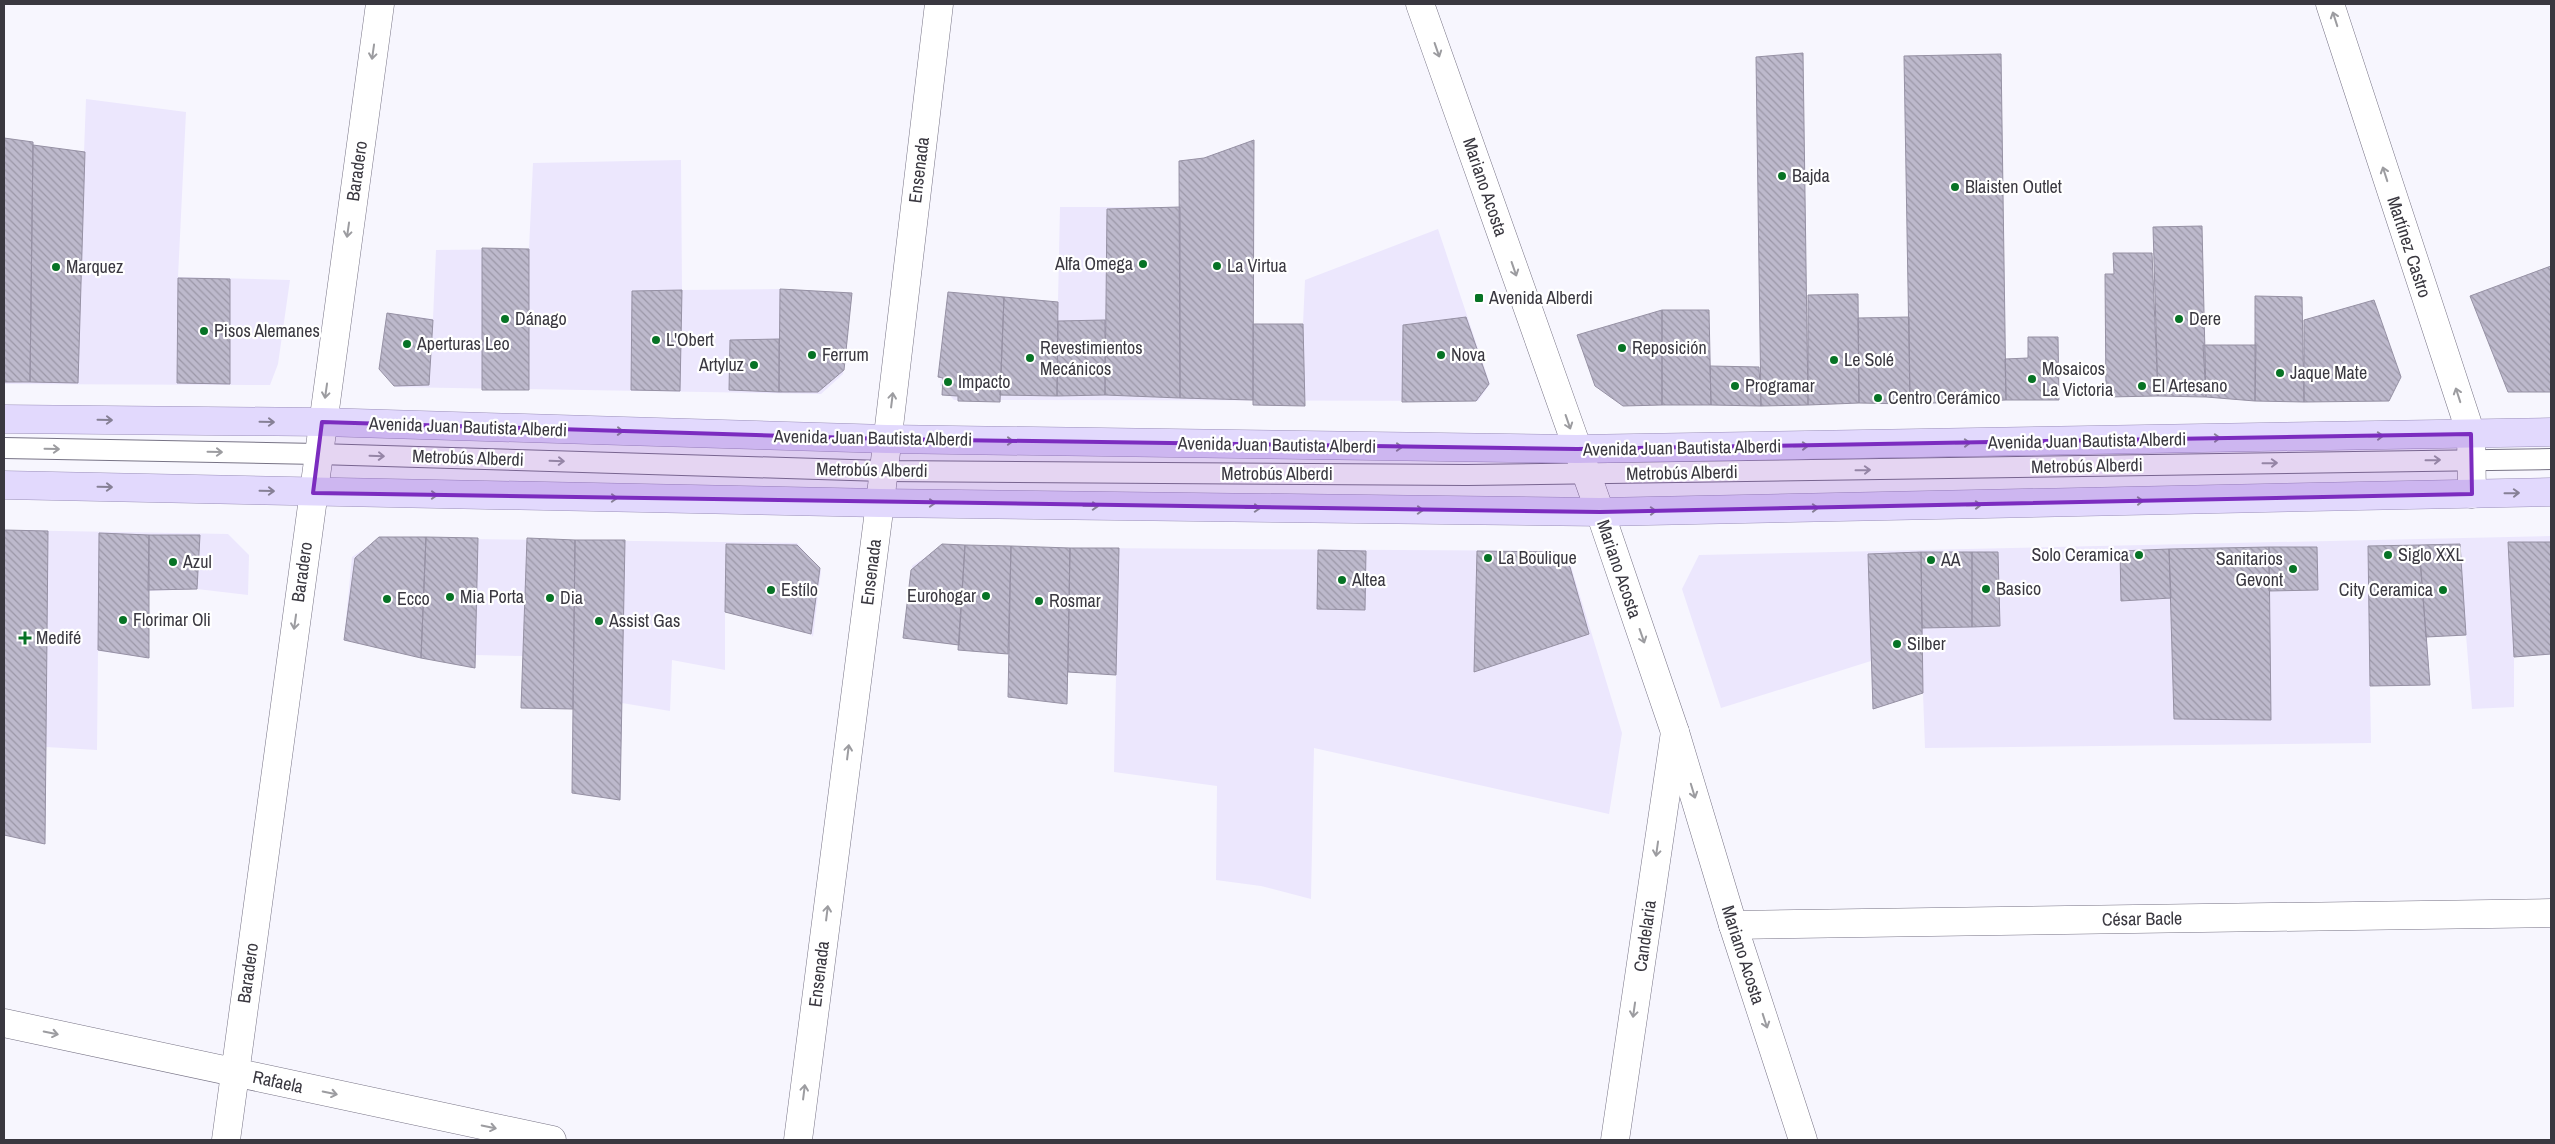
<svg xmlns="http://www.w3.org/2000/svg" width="2555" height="1144" viewBox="0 0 2555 1144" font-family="'Archivo Narrow',sans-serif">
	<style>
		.built { fill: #ece7fd }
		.building { fill: url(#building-back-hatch); stroke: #9691a4 }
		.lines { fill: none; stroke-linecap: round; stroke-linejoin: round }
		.service-casing { stroke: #777385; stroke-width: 22 }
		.minor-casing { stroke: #777385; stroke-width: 29 }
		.tertiary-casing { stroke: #777385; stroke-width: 29 }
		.primary-casing { stroke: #9b90ba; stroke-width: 29 }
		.service { stroke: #fff; stroke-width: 20 }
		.minor { stroke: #fff; stroke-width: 28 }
		.tertiary { stroke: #fff; stroke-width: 28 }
		.primary { stroke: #e2d9fd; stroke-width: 28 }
		.oneway { stroke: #9c9ca0 }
		.oneway2 { stroke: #868095 }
		.marked { fill: #7b2cbf; fill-opacity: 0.2; stroke: #7b2cbf; stroke-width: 4; stroke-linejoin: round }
		.poi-dot { fill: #077325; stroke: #fff; stroke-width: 2 }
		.labels { text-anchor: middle; stroke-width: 4.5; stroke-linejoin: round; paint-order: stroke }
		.street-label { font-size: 18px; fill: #3a3840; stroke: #fff }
		.poi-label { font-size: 18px; fill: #3a3840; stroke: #fff; text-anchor: start }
	</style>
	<defs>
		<pattern id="building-back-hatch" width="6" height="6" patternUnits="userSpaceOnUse" patternTransform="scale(1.25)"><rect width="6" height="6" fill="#bdb9cc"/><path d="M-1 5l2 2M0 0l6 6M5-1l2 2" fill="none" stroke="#9b97a7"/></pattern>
	</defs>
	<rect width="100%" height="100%" fill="#f7f6fe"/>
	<path class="built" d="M 86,99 L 186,112 L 178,277 L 290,280 L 278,364 L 270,385 L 4,384 L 4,138 L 33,142 L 34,145 L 84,152 Z
		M 1254,140 L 1253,324 L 1303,324 L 1305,280 L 1438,229 L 1490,384 L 1478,401 L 954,400 L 940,385 L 948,292 L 1058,302 L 1060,207 L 1180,207 L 1204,158 Z
		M 681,160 L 682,290 L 780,289 L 852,293 L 843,374 L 821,394 L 396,387 L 381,366 L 387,313 L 433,319 L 436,250 L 529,249 L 533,163 Z
		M 4,530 L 228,534 L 249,555 L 248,595 L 197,589 L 148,591 L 149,658 L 98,651 L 97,750 L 46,747 L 45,844 L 4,835 Z
		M 2551,536 L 2551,654 L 2514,657 L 2514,707 L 2472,709 L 2466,635 L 2427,637 L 2430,685 L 2370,686 L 2371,743 L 1925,748 L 1923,693 L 1873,709 L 1871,661 L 1721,708 L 1682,589 L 1699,555 Z
		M 381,538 L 797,543 L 821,571 L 813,637 L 811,634 L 725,612 L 725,670 L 672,660 L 670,711 L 622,703 L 620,800 L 572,793 L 573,709 L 521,708 L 523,656 L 476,655 L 475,668 L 344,640 L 352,557 Z
		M 941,547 L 1557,551 L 1570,563 L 1622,733 L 1609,814 L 1314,748 L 1311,899 L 1261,886 L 1216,880 L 1217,786 L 1114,772 L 1116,675 L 1068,672 L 1067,704 L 1008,697 L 1008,654 L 958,650 L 958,645 L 903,638 L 912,566 Z"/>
	<path class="building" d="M 1803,53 L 1808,405 L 1761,406 L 1756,57 Z
		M 2001,54 L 2006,400 L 1910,404 L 1904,56 Z
		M 4,138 L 33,142 L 30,382 L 4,382 Z
		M 1254,140 L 1253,400 L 1180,398 L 1179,161 L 1204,158 Z
		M 33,145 L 85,152 L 78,383 L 30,382 Z
		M 1180,207 L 1180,398 L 1105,395 L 1107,209 Z
		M 2202,226 L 2206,397 L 2158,396 L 2153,227 Z
		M 482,248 L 529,249 L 529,390 L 482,390 Z
		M 2113,253 L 2152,253 L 2158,396 L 2106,397 L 2105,274 L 2114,274 Z
		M 2551,266 L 2551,392 L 2508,392 L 2470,296 Z
		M 178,278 L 230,279 L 230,384 L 177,383 Z
		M 780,289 L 852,293 L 844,370 L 818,392 L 779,392 Z
		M 682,290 L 680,391 L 631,390 L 632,291 Z
		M 948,292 L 1004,297 L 1000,402 L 958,401 L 958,396 L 942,395 L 943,378 L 938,377 Z
		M 1858,294 L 1859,403 L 1808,405 L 1808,295 Z
		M 2255,296 L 2302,297 L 2304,402 L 2255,401 Z
		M 1004,297 L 1058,302 L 1057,396 L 1000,395 Z
		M 2374,300 L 2401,377 L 2389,401 L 2304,402 L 2304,320 Z
		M 1662,310 L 1662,405 L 1623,406 L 1595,386 L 1577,335 Z
		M 1662,310 L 1709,310 L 1711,405 L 1662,405 Z
		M 387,313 L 433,320 L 429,385 L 394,386 L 379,369 Z
		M 1466,317 L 1489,384 L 1476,401 L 1402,402 L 1403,325 Z
		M 1909,317 L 1910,404 L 1859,403 L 1858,318 Z
		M 1105,320 L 1105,395 L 1057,396 L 1058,321 Z
		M 1253,324 L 1303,324 L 1305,406 L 1253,405 Z
		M 2028,337 L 2058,337 L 2059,400 L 2006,400 L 2005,359 L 2028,358 Z
		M 779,339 L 779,392 L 729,390 L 730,340 Z
		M 2203,345 L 2256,345 L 2255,401 L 2206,397 Z
		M 1710,366 L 1759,367 L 1761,406 L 1711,405 Z
		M 4,530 L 48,531 L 45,844 L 4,835 Z
		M 99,533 L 149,535 L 149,658 L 98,650 Z
		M 149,535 L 200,535 L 197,589 L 148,590 Z
		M 379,537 L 426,537 L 421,658 L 344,640 L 355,558 Z
		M 426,537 L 478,538 L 475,668 L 421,658 Z
		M 527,538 L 575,540 L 573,709 L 521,708 Z
		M 575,540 L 625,540 L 620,800 L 572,793 Z
		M 2508,542 L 2551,542 L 2551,654 L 2514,657 Z
		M 726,544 L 797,545 L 820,568 L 811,634 L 725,612 Z
		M 942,544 L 965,545 L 959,645 L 903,638 L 911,570 Z
		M 2460,544 L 2466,635 L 2426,637 L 2419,545 Z
		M 965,545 L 1011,546 L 1008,654 L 958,650 Z
		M 2419,545 L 2430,685 L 2370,686 L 2368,546 Z
		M 1011,546 L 1070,548 L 1067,704 L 1008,697 Z
		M 2269,547 L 2271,720 L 2174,719 L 2169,549 Z
		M 2269,547 L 2317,547 L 2318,590 L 2269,591 Z
		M 1070,548 L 1119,548 L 1116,675 L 1068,672 Z
		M 2169,549 L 2171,598 L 2121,601 L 2120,551 Z
		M 1318,550 L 1366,551 L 1365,610 L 1317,609 Z
		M 1477,551 L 1554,552 L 1570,567 L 1589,634 L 1474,672 Z
		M 1921,552 L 1923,693 L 1873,709 L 1868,554 Z
		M 1921,552 L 1972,552 L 1972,627 L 1922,628 Z
		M 1972,552 L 1998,552 L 2000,626 L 1972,627 Z"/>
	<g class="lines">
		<defs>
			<path id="service" d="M 4,448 L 318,454 L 883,471 L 1467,475 L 2551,459"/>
			<path id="minor" d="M 2330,4 L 2471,434 L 2472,494
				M 1733,925 L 2551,913
				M 4,1023 L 552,1140
				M 226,1140 L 380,4
				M 798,1140 L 880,503 L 939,4
				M 1615,1140 L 1675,732"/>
			<path id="tertiary" d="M 1420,4 L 1600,512 L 1675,732 L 1733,925 L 1803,1140"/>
			<path id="primary" d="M 4,419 L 322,422 L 887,439 L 1577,449 L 2551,432
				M 4,485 L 880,503 L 1600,512 L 2551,492"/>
		</defs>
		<use href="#service" class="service-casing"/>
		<use href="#minor" class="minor-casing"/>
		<use href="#tertiary" class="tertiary-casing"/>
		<use href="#primary" class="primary-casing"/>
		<use href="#service" class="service"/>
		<use href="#minor" class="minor"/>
		<use href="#tertiary" class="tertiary"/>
		<use href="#primary" class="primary"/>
	</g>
	<defs><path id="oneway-shaft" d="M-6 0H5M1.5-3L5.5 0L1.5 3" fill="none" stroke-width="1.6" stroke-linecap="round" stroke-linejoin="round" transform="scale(1.25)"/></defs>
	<g class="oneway">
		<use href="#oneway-shaft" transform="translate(2335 19) rotate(-108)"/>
		<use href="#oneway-shaft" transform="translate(1437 50) rotate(71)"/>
		<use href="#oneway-shaft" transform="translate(373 52) rotate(98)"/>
		<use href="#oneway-shaft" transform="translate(2385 174) rotate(-108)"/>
		<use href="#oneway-shaft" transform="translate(348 230) rotate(98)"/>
		<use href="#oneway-shaft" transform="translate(1514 269) rotate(71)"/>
		<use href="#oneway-shaft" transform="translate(326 391) rotate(98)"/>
		<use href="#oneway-shaft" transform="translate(2458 395) rotate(-108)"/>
		<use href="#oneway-shaft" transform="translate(892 400) rotate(-83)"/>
		<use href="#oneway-shaft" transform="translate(1568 422) rotate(71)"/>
		<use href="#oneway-shaft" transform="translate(52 449) rotate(1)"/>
		<use href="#oneway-shaft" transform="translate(215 452) rotate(1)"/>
		<use href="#oneway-shaft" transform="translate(377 456) rotate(2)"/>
		<use href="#oneway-shaft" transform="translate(2433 460) rotate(-1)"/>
		<use href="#oneway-shaft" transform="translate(557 461) rotate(2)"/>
		<use href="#oneway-shaft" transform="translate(2270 463) rotate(-1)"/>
		<use href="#oneway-shaft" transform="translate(1863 470) rotate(-1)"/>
		<use href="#oneway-shaft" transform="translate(295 622) rotate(98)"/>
		<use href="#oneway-shaft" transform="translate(1642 636) rotate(71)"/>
		<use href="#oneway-shaft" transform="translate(848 752) rotate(-83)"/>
		<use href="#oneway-shaft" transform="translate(1693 791) rotate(73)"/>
		<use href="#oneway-shaft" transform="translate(1657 849) rotate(98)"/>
		<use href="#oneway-shaft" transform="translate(827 913) rotate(-83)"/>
		<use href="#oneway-shaft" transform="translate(1634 1010) rotate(98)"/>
		<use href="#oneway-shaft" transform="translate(1765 1021) rotate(72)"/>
		<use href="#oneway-shaft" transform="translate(51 1033) rotate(12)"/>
		<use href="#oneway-shaft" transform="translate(804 1092) rotate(-83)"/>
		<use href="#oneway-shaft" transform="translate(330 1093) rotate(12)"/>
		<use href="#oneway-shaft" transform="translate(489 1127) rotate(12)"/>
	</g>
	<g class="oneway2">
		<use href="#oneway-shaft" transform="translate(105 420) rotate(1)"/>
		<use href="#oneway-shaft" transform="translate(267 422) rotate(1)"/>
		<use href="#oneway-shaft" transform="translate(616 431) rotate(2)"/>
		<use href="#oneway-shaft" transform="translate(2376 436) rotate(-1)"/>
		<use href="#oneway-shaft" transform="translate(2213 438) rotate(-1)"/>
		<use href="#oneway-shaft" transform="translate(1006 441) rotate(1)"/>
		<use href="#oneway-shaft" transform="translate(1963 443) rotate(-1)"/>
		<use href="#oneway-shaft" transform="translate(1801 446) rotate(-1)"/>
		<use href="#oneway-shaft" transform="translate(1395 447) rotate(1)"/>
		<use href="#oneway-shaft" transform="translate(105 487) rotate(1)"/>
		<use href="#oneway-shaft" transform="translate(267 491) rotate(1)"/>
		<use href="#oneway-shaft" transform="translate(2512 493) rotate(-1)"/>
		<use href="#oneway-shaft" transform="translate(430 495) rotate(1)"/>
		<use href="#oneway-shaft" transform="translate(610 498) rotate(1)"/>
		<use href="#oneway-shaft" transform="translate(2136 501) rotate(-1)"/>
		<use href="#oneway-shaft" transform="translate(928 503) rotate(1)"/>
		<use href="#oneway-shaft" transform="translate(1974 505) rotate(-1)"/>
		<use href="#oneway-shaft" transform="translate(1091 506) rotate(1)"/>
		<use href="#oneway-shaft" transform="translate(1253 508) rotate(1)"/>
		<use href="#oneway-shaft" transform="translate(1811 508) rotate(-1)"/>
		<use href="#oneway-shaft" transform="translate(1416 510) rotate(1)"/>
		<use href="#oneway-shaft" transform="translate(1649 511) rotate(-1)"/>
	</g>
	<path class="marked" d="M 322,422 L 887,439 L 1577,449 L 2471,434 L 2472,494 L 1600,512 L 313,493 Z"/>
	<g class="poi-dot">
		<circle cx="1782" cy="176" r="5"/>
		<circle cx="1955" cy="187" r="5"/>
		<circle cx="1143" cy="264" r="5"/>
		<circle cx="1217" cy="266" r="5"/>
		<circle cx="56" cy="267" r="5"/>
		<rect x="1474" y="293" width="10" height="10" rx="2.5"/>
		<circle cx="505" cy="319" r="5"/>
		<circle cx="2179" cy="319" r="5"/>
		<circle cx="204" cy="331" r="5"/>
		<circle cx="656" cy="340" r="5"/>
		<circle cx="407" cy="344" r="5"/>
		<circle cx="1622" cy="348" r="5"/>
		<circle cx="812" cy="355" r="5"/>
		<circle cx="1441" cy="355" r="5"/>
		<circle cx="1030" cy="358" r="5"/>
		<circle cx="1834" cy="360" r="5"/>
		<circle cx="754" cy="365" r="5"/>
		<circle cx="2280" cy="373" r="5"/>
		<circle cx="2032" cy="379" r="5"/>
		<circle cx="948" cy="382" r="5"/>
		<circle cx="1735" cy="386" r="5"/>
		<circle cx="2142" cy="386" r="5"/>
		<circle cx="1878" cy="398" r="5"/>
		<circle cx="2139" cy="555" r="5"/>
		<circle cx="2388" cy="555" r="5"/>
		<circle cx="1488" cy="558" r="5"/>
		<circle cx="1931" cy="560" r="5"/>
		<circle cx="173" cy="562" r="5"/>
		<circle cx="2293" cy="569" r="5"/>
		<circle cx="1342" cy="580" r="5"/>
		<circle cx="1986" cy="589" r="5"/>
		<circle cx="771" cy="590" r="5"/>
		<circle cx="2443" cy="590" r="5"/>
		<circle cx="986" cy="596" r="5"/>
		<circle cx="450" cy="597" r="5"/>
		<circle cx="550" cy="598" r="5"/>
		<circle cx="387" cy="599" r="5"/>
		<circle cx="1039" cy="601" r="5"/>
		<circle cx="123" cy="620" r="5"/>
		<circle cx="599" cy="621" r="5"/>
		<path d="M22.5 630.5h5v5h5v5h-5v5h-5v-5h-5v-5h5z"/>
		<circle cx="1897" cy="644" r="5"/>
	</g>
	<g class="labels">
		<g class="street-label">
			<text transform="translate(919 170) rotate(-83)" y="6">Ensenada</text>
			<text transform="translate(357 171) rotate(-82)" y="6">Baradero</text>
			<text transform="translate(1485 187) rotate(71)" y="6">Mariano Acosta</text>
			<text transform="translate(2409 247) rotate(72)" y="6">Martínez Castro</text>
			<text transform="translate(468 427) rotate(2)" y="6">Avenida Juan Bautista Alberdi</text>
			<text transform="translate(873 438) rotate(1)" y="6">Avenida Juan Bautista Alberdi</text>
			<text transform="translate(2087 441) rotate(-1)" y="6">Avenida Juan Bautista Alberdi</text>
			<text transform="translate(1277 445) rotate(1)" y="6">Avenida Juan Bautista Alberdi</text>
			<text transform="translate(1682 448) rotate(-1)" y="6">Avenida Juan Bautista Alberdi</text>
			<text transform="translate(468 458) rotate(2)" y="6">Metrobús Alberdi</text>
			<text transform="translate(2087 466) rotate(-1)" y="6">Metrobús Alberdi</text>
			<text transform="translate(872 470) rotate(1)" y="6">Metrobús Alberdi</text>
			<text transform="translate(1682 473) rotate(-1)" y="6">Metrobús Alberdi</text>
			<text x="1277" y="480">Metrobús Alberdi</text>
			<text transform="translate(1619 569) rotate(71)" y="6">Mariano Acosta</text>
			<text transform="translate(302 572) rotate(-82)" y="6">Baradero</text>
			<text transform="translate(871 572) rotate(-83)" y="6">Ensenada</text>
			<text transform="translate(2142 919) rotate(-1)" y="6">César Bacle</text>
			<text transform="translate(1645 936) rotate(-82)" y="6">Candelaria</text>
			<text transform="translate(1743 955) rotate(72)" y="6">Mariano Acosta</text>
			<text transform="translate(248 973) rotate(-82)" y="6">Baradero</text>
			<text transform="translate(819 974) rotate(-83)" y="6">Ensenada</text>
			<text transform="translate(278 1082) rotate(12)" y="6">Rafaela</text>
		</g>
		<g class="poi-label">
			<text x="1792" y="182">Bajda</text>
			<text x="1965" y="193">Blaisten Outlet</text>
			<text x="1133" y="270" text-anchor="end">Alfa Omega</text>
			<text x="1227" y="272">La Virtua</text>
			<text x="66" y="273">Marquez</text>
			<text x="1489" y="304">Avenida Alberdi</text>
			<text x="515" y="325">Dánago</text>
			<text x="2189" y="325">Dere</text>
			<text x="214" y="337">Pisos Alemanes</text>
			<text x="666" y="346">L'Obert</text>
			<text x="417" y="350">Aperturas Leo</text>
			<text x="1040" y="354">Revestimientos<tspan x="1040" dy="21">Mecánicos</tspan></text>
			<text x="1632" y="354">Reposición</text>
			<text x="822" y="361">Ferrum</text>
			<text x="1451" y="361">Nova</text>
			<text x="1844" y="366">Le Solé</text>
			<text x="744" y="371" text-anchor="end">Artyluz</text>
			<text x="2042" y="375">Mosaicos<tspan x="2042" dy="21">La Victoria</tspan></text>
			<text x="2290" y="379">Jaque Mate</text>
			<text x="958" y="388">Impacto</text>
			<text x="1745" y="392">Programar</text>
			<text x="2152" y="392">El Artesano</text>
			<text x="1888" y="404">Centro Cerámico</text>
			<text x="2129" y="561" text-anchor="end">Solo Ceramica</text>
			<text x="2398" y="561">Siglo XXL</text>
			<text x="1498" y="564">La Boulique</text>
			<text x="2283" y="565" text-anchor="end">Sanitarios<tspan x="2283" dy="21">Gevont</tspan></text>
			<text x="1941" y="566">AA</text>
			<text x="183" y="568">Azul</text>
			<text x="1352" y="586">Altea</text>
			<text x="1996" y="595">Basico</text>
			<text x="781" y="596">Estílo</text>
			<text x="2433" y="596" text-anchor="end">City Ceramica</text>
			<text x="976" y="602" text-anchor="end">Eurohogar</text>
			<text x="460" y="603">Mia Porta</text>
			<text x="560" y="604">Dia</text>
			<text x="397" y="605">Ecco</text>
			<text x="1049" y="607">Rosmar</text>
			<text x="133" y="626">Florimar Oli</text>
			<text x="609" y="627">Assist Gas</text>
			<text x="36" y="644">Medifé</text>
			<text x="1907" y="650">Silber</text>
		</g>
	</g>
	<rect width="2555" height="1144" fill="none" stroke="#3a3840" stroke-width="10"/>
</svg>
